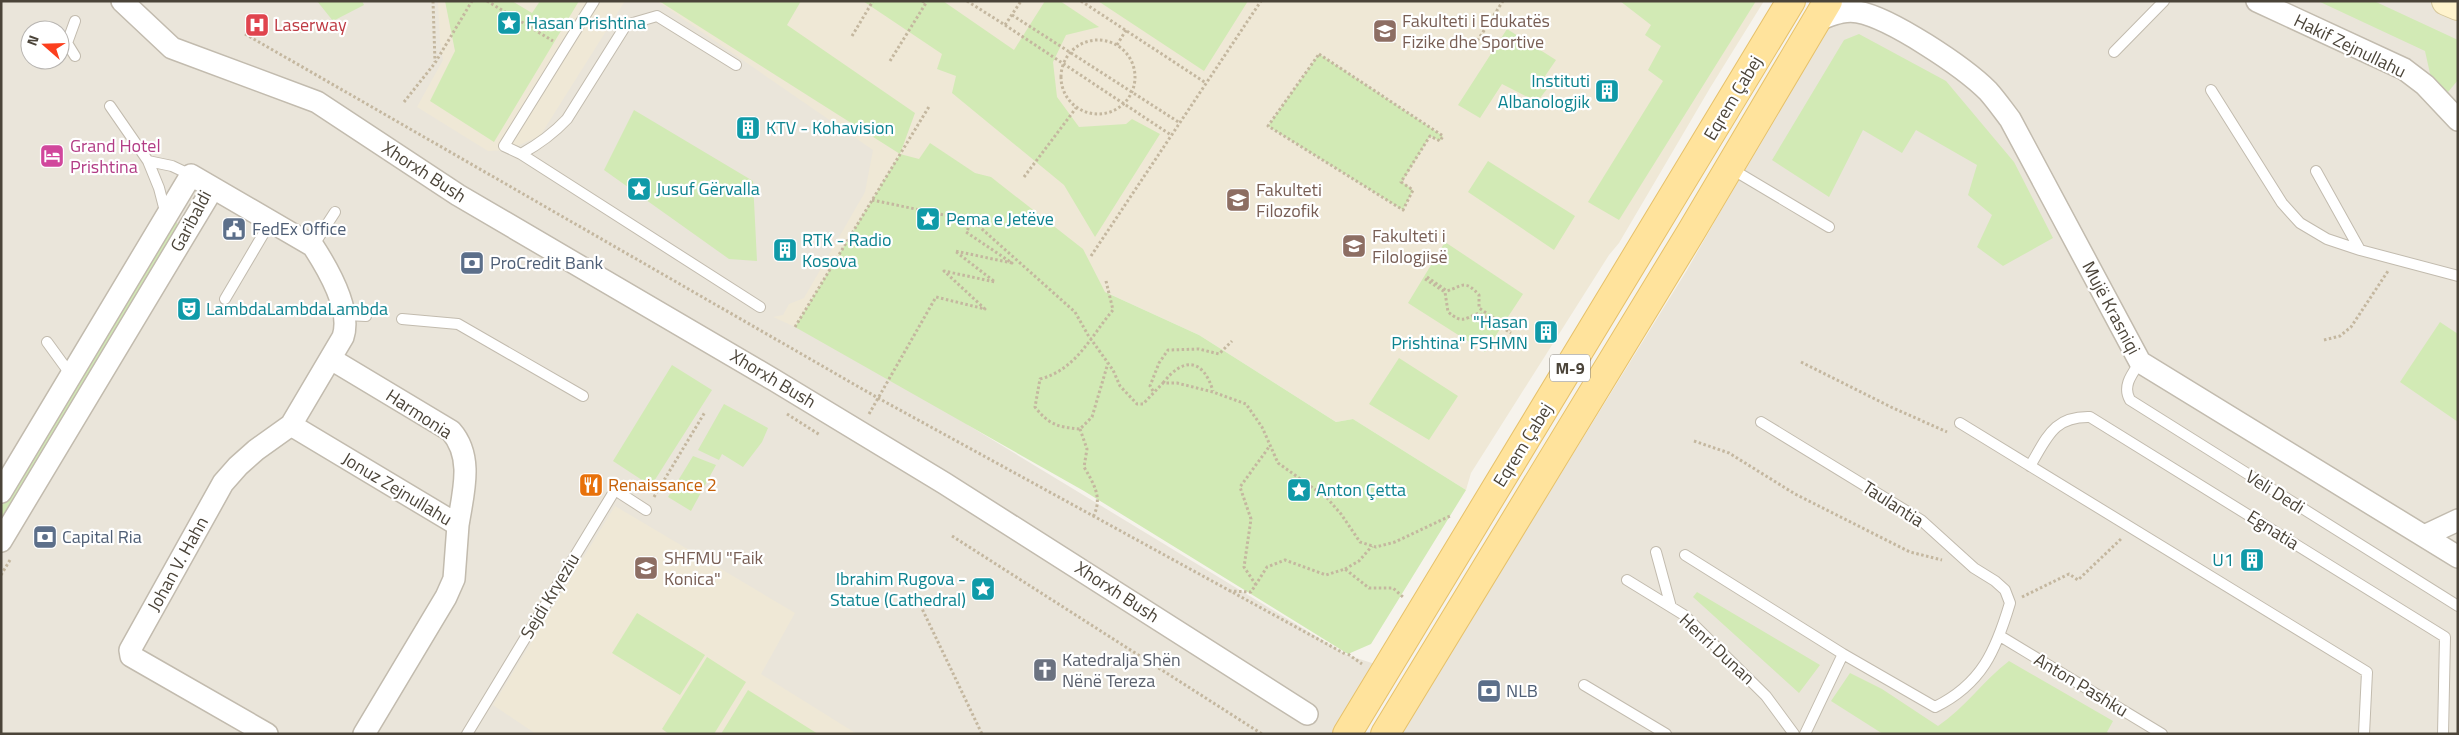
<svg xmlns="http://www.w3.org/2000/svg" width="2459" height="735" viewBox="0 0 2459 735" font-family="'Titillium Web',sans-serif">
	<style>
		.residential { fill: #eae5da; fill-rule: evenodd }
		.education { fill: #efe8d6 }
		.green { fill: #d2eab5 }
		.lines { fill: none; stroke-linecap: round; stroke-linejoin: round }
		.lane-casing { stroke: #c2bbae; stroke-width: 12 }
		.street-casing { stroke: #c2bbae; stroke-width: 24 }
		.secondary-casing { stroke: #d6c79b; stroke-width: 30 }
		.primary-casing { stroke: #e6c16a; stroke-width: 30 }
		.path { stroke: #c4b79f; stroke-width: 3; stroke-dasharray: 2.5 2.5; stroke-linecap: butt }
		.lane { stroke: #fff; stroke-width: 10 }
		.street { stroke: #fff; stroke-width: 21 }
		.secondary { stroke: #fff3cd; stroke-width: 28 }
		.primary { stroke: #ffe39c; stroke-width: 28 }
		.labels { text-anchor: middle; stroke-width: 4.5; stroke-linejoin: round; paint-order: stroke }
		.shield { fill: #fff; stroke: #817c74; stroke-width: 1 }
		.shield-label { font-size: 16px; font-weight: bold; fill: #4b4439 }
		.education-label { font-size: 18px; fill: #785e54; stroke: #fff; text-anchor: start }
		.culture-label { font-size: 18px; fill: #0d838f; stroke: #fff; text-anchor: start }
		.health-label { font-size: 18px; fill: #be3a42; stroke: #fff; text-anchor: start }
		.street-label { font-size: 18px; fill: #4b4439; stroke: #fff }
		.hotel-label { font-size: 18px; fill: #b23c85; stroke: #fff; text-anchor: start }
		.service-label { font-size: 18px; fill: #4e5e75; stroke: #fff; text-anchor: start }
		.food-label { font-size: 18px; fill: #c56008; stroke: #fff; text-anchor: start }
		.worship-label { font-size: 18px; fill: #5b616d; stroke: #fff; text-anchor: start }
	</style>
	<rect width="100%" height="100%" fill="#f6f3ec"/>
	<path class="residential" d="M 1,1 L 668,1 L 886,145 L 866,210 L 968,425 L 1347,655 L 1375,664 L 1338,734 L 1,734 ZM 30,30 L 60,30 L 60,60 L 30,60 Z
		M 1841,1 L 2458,1 L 2458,734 L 1402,734 L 1463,632 L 1687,270 Z"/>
	<path class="education" d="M 438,1 L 625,1 L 540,136 L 508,150 L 488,151 L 417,107 L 443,60 L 440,42 Z
		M 657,1 L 1764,1 L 1710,88 L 1619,243 L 1609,255 L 1471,473 L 1466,490 L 1353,419 L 1336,422 L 1199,335 L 1105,292 L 900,154 L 795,327 L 773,317 L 783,315 L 789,304 L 804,298 L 865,192 L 873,150 Z
		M 615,506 L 795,613 L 761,674 L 857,734 L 536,734 L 493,705 Z"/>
	<path class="green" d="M 317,1 L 362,1 L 364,5 L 333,21 Z
		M 445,1 L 512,1 L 532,13 L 540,1 L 579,1 L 494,142 L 430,101 L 455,51 Z
		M 659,1 L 801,1 L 787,25 L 915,113 L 900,154 L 919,159 L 930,143 L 975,173 L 991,177 L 1083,249 L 1105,292 L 1199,335 L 1336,422 L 1353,419 L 1466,490 L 1371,644 L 1348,654 L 1084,491 L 795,327 L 900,154 Z
		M 863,1 L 943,1 L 1014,50 L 1045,1 L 1060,1 L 1099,27 L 1066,35 L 1053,62 L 1057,97 L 1079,127 L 1126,124 L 1132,119 L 1160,134 L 1095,237 L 1064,185 L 952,93 L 956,76 L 937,69 L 942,54 Z
		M 1098,1 L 1248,1 L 1204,71 Z
		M 1620,1 L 1756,1 L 1619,220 L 1588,202 L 1663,81 L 1648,70 L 1661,46 L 1645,35 L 1651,25 Z
		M 2318,1 L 2374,1 L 2458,40 L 2458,80 L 2448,92 L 2431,78 L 2425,51 Z
		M 1507,29 L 1556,60 L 1541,82 L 1550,85 L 1537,102 L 1502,84 L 1480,118 L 1458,105 Z
		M 1859,34 L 1946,81 L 2014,162 L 2053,238 L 2003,266 L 1977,247 L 1992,215 L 1968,195 L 1977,165 L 1916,130 L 1902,153 L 1863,130 L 1829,197 L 1772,160 L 1844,40 Z
		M 1319,54 L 1443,136 L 1440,141 L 1430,136 L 1402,182 L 1413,190 L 1403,210 L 1268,126 Z
		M 634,110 L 753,181 L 757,261 L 729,259 L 604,170 Z
		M 1488,161 L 1575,216 L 1554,250 L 1468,192 Z
		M 174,217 L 180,230 L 1,532 L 1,507 L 65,403 Z
		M 1445,242 L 1523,294 L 1485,352 L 1408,303 Z
		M 2440,322 L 2458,334 L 2458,422 L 2400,382 Z
		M 1399,358 L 1458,396 L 1429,440 L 1369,404 Z
		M 672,365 L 712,390 L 651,486 L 613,461 Z
		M 724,404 L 768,428 L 762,442 L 743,467 L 722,454 L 719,460 L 698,450 Z
		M 693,456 L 716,465 L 691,511 L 668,497 Z
		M 1697,592 L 1820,665 L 1799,693 L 1693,597 Z
		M 637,613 L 705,655 L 680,695 L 612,653 Z
		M 707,657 L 746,682 L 714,734 L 669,734 L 662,729 Z
		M 2009,661 L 2113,721 L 2107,732 L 2109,734 L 1883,734 L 1831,701 L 1850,673 L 1882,689 L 1938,726 C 1965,708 1983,681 2009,661 Z
		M 748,690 L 818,734 L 721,734 Z"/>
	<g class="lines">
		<defs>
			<path id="lane" d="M 594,1 L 504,146 L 521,154 C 539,144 553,134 567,119 L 626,25 L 657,16 L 736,65
				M 75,21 L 67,43 L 75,56
				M 2114,52 L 2164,1
				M 2211,90 L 2282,203 L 2300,223 L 2327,239 L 2360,250 L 2458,276
				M 110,106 L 148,161 L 159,188 L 166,215
				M 521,154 L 760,307
				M 148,161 L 172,166 L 191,175
				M 1730,168 L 1829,227
				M 2316,171 L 2360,250
				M 313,246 L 335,212
				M 225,299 L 271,221
				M 346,315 L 366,316
				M 402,319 L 458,324 L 583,396
				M 47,342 L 71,375
				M 2140,362 C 2132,374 2122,386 2130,400 L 2458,606
				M 1960,423 L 2367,672 L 2364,734
				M 2030,466 C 2047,438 2053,416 2090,417 L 2445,637 L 2443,734
				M 1656,552 L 1671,607
				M 1685,555 L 1843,654 L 1935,707 C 1982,684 1996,650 2010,603 L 2005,590 L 1995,581 L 1974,568 L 1921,520 L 1761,422
				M 1627,580 L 1684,615 L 1766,696 L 1794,734
				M 2000,636 L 2162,734
				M 1584,685 L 1666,734
				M 467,734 L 615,490 L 646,510
				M 1805,734 L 1843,654"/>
			<path id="street" d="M 122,1 L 172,48 L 317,102 L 458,195 L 774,380 L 944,483 L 1307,714
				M 2257,1 L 2404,69 L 2425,85 L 2458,120
				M 1817,20 C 1830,16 1843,9 1858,12 C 1891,18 1964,67 1988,91 C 1996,100 2003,110 2010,119 L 2140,362 L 2458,557
				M 331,359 L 451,431 C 474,457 463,493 458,525
				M 291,425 L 458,525 L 454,579 L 446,597 L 364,734
				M 1,492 L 191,175 L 313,246 C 328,269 352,310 343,337 L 291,425 L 256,450 L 238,466 L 223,483 L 130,650 L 131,656 L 267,734
				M 2424,536 L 2458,520
				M 1,541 L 213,188"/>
			<path id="secondary" d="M 2446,1 L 2458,6"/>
			<path id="primary" d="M 1347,734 L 1791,1
				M 1385,734 L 1691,232 L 1828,1"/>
		</defs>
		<use href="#lane" class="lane-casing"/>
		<use href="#street" class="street-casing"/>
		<use href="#secondary" class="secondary-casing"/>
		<use href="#primary" class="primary-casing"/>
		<path class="path" d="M 433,1 L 435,62
			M 487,1 L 553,41
			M 967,1 L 1005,25 L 1021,1
			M 1081,1 L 1206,83
			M 1012,15 L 1180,123
			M 1005,25 L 1171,135
			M 245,34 L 878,398 L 1347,655
			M 852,36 L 873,1
			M1061 77a37 37 0 1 1 74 0a37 37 0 1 1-74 0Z
			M 1117,45 L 1126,30
			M 1472,49 L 1503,1
			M 1319,54 L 1443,136 L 1440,141 L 1430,136 L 1401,182 L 1413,190 L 1403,210 L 1268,126 Z
			M 890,61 L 926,3 L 922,1
			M 404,102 L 435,63 L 472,1
			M 1024,177 L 1076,108
			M 872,200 L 973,221 L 1075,312 L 1088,335 L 1113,370 L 1120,386 L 1137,404 L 1143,404 L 1163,383 L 1177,383 L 1213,392 L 1246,404 L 1262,427 L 1278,463 L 1327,498 L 1341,514 L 1360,542 L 1376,547 L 1395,542 L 1450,516
			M 1091,256 L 1261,1
			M 1427,277 L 1447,291 C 1462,286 1465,279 1479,295 L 1479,308 L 1513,331
			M 1425,279 L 1445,292 L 1448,312 C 1463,324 1463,319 1479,313 L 1511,333
			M 1106,281 L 1113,310 C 1091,336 1076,370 1040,379 L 1035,407 C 1049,425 1058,427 1080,429 L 1092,417 L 1108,363
			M 795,327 L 930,105
			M 2324,340 L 2340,336 L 2351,327 L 2388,271
			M 1801,362 L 1891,407 L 1947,432
			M 1163,383 C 1183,357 1203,358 1213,391
			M 1153,391 L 1150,386 L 1159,363 L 1168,350 L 1199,349 L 1219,354 L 1232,341
			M 787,414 L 820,435
			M 869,414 L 936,297 L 985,309 L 944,271 L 995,282 L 955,251 L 1012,263 L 966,232 L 973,221
			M 1080,429 L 1087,449 L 1084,467 C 1094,484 1103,498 1093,517
			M 1694,441 L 1729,453 L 1795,494 L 1910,552 L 1942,560
			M 654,497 L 705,412
			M 952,536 L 1262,734
			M 1345,569 L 1359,561 L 1372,546
			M 1,575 L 10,560
			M 1256,585 L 1244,567 L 1251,519 L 1240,487 L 1269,447
			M 1229,591 L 1251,592 L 1267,567 L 1285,560 L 1326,575 L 1345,569 L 1369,588 L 1393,588 L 1404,598
			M 916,596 L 982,734
			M 2022,597 L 2069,574 L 2078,580 L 2122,538
			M 1348,654 L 1362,664"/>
		<use href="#lane" class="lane"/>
		<use href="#street" class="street"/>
		<use href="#secondary" class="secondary"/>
		<use href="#primary" class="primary"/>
	</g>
	<defs>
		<symbol id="sight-square" viewBox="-11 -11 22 22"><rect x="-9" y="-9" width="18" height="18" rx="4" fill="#0f9aa8" stroke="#fff"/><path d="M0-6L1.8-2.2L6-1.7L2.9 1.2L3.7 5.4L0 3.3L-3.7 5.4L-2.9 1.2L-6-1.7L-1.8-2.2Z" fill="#fff"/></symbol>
		<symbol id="hospital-square" viewBox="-11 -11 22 22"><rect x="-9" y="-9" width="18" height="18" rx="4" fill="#e0444e" stroke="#fff"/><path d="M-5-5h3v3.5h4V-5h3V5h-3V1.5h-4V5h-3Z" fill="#fff"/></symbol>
		<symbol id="university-square" viewBox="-11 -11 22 22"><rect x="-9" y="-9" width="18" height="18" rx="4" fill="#8d6e63" stroke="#fff"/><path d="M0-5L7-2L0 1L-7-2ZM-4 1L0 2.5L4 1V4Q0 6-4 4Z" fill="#fff"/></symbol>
		<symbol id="building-square" viewBox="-11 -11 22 22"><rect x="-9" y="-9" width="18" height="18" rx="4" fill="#0f9aa8" stroke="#fff"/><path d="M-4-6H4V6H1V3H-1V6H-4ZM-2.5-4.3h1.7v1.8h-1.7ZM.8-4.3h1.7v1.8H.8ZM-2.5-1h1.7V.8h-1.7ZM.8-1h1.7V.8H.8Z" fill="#fff"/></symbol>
		<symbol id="hotel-square" viewBox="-11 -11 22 22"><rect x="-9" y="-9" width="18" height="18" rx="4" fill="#d1479c" stroke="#fff"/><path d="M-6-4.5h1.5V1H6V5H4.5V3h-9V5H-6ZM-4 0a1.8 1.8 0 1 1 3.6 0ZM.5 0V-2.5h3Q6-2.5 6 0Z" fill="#fff"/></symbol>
		<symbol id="civic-square" viewBox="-11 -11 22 22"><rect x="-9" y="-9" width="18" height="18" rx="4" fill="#5c6f8a" stroke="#fff"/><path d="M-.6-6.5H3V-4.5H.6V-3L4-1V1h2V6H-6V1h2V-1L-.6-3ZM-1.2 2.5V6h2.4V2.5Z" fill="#fff"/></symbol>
		<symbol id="bank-square" viewBox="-11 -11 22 22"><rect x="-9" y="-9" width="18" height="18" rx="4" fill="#5c6f8a" stroke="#fff"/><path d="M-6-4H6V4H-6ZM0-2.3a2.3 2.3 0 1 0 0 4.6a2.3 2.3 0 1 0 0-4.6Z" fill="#fff"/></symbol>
		<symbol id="theatre-square" viewBox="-11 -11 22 22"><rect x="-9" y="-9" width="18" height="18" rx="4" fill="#0f9aa8" stroke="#fff"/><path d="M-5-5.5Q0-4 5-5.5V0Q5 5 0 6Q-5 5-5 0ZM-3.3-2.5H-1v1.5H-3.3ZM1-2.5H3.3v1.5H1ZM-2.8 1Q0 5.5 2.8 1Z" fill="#fff"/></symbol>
		<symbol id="restaurant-square" viewBox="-11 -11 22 22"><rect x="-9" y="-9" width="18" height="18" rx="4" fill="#e8710a" stroke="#fff"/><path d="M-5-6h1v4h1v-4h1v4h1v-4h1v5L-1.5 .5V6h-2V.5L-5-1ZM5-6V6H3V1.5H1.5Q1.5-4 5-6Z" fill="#fff"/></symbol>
		<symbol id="school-square" viewBox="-11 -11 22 22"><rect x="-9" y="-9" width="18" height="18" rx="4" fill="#8d6e63" stroke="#fff"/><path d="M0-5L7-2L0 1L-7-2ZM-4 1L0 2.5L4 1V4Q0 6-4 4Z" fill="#fff"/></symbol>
		<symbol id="church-square" viewBox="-11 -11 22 22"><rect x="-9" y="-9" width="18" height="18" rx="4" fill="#6b7280" stroke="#fff"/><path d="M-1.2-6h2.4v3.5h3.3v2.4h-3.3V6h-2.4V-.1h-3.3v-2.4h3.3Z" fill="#fff"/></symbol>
	</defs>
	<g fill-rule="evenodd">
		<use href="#sight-square" x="495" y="9" width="28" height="28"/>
		<use href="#hospital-square" x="243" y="11" width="28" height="28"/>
		<use href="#university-square" x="1371" y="17" width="28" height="28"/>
		<use href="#building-square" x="1593" y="77" width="28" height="28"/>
		<use href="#building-square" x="734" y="114" width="28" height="28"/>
		<use href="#hotel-square" x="38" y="142" width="28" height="28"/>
		<use href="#sight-square" x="625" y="175" width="28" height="28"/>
		<use href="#university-square" x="1224" y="186" width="28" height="28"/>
		<use href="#sight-square" x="914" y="205" width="28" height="28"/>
		<use href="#civic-square" x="220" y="215" width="28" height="28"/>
		<use href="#university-square" x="1340" y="232" width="28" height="28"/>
		<use href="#building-square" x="771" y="236" width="28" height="28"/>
		<use href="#bank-square" x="458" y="249" width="28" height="28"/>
		<use href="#theatre-square" x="175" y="295" width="28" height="28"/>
		<use href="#building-square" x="1532" y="318" width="28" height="28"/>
		<use href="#restaurant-square" x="577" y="471" width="28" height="28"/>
		<use href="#sight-square" x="1285" y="476" width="28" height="28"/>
		<use href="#bank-square" x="31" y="523" width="28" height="28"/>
		<use href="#building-square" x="2238" y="546" width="28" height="28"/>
		<use href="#school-square" x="632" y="554" width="28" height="28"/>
		<use href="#sight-square" x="969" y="575" width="28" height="28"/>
		<use href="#church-square" x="1031" y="656" width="28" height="28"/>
		<use href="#bank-square" x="1475" y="677" width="28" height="28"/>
	</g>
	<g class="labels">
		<rect class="shield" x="1550" y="354.5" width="40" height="27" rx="4"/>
		<g class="shield-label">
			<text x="1570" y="374">M-9</text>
		</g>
		<g class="education-label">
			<text x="1402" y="27">Fakulteti i Edukatës<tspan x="1402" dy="21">Fizike dhe Sportive</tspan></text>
			<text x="1256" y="196">Fakulteti<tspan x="1256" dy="21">Filozofik</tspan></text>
			<text x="1372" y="242">Fakulteti i<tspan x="1372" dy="21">Filologjisë</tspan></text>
			<text x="664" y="564">SHFMU "Faik<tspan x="664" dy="21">Konica"</tspan></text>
		</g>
		<g class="culture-label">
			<text x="526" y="29">Hasan Prishtina</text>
			<text x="1590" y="87" text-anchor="end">Instituti<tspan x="1590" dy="21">Albanologjik</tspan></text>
			<text x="766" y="134">KTV - Kohavision</text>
			<text x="656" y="195">Jusuf Gërvalla</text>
			<text x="946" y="225">Pema e Jetëve</text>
			<text x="802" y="246">RTK - Radio<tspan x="802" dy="21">Kosova</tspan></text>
			<text x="206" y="315">LambdaLambdaLambda</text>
			<text x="1528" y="328" text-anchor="end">"Hasan<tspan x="1528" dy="21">Prishtina" FSHMN</tspan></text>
			<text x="1316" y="496">Anton Çetta</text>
			<text x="2234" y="566" text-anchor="end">U1</text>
			<text x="966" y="585" text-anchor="end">Ibrahim Rugova -<tspan x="966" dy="21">Statue (Cathedral)</tspan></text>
		</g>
		<g class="health-label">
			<text x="274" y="31">Laserway</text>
		</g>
		<g class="street-label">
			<text transform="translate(2350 46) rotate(26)" y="6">Hakif Zejnullahu</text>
			<text transform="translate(1733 98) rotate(-59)" y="6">Eqrem Çabej</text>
			<text transform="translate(424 172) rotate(33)" y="6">Xhorxh Bush</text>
			<text transform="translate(191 221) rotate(-62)" y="6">Garibaldi</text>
			<text transform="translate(2111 308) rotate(62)" y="6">Mujë Krasniqi</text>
			<text transform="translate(773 379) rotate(31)" y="6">Xhorxh Bush</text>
			<text transform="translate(419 414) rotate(33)" y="6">Harmonia</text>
			<text transform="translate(1523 445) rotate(-58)" y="6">Eqrem Çabej</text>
			<text transform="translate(397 489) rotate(31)" y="6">Jonuz Zejnullahu</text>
			<text transform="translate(2275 492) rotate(32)" y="6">Veli Dedi</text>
			<text transform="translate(1893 504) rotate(33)" y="6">Taulantia</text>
			<text transform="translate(2273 530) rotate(32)" y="6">Egnatia</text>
			<text transform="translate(178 564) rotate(-61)" y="6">Johan V. Hahn</text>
			<text transform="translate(1117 592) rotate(33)" y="6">Xhorxh Bush</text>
			<text transform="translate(550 596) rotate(-59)" y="6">Sejdi Kryeziu</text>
			<text transform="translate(1717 649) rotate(43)" y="6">Henri Dunan</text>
			<text transform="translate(2081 685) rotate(31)" y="6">Anton Pashku</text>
		</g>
		<g class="hotel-label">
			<text x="70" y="152">Grand Hotel<tspan x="70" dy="21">Prishtina</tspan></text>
		</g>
		<g class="service-label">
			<text x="252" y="235">FedEx Office</text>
			<text x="490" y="269">ProCredit Bank</text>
			<text x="62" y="543">Capital Ria</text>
			<text x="1506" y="697">NLB</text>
		</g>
		<g class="food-label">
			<text x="608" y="491">Renaissance 2</text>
		</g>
		<g class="worship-label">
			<text x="1062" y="666">Katedralja Shën<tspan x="1062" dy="21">Nënë Tereza</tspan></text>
		</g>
	</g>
	<rect width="2459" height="735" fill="none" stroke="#4b4439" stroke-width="5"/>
	<g transform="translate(45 45) rotate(290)"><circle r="24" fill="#ffffff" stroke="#b7b4b0"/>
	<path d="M0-4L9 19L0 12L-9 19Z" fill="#fc3f1d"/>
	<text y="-8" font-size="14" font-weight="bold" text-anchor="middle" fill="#4b4439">N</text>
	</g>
</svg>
